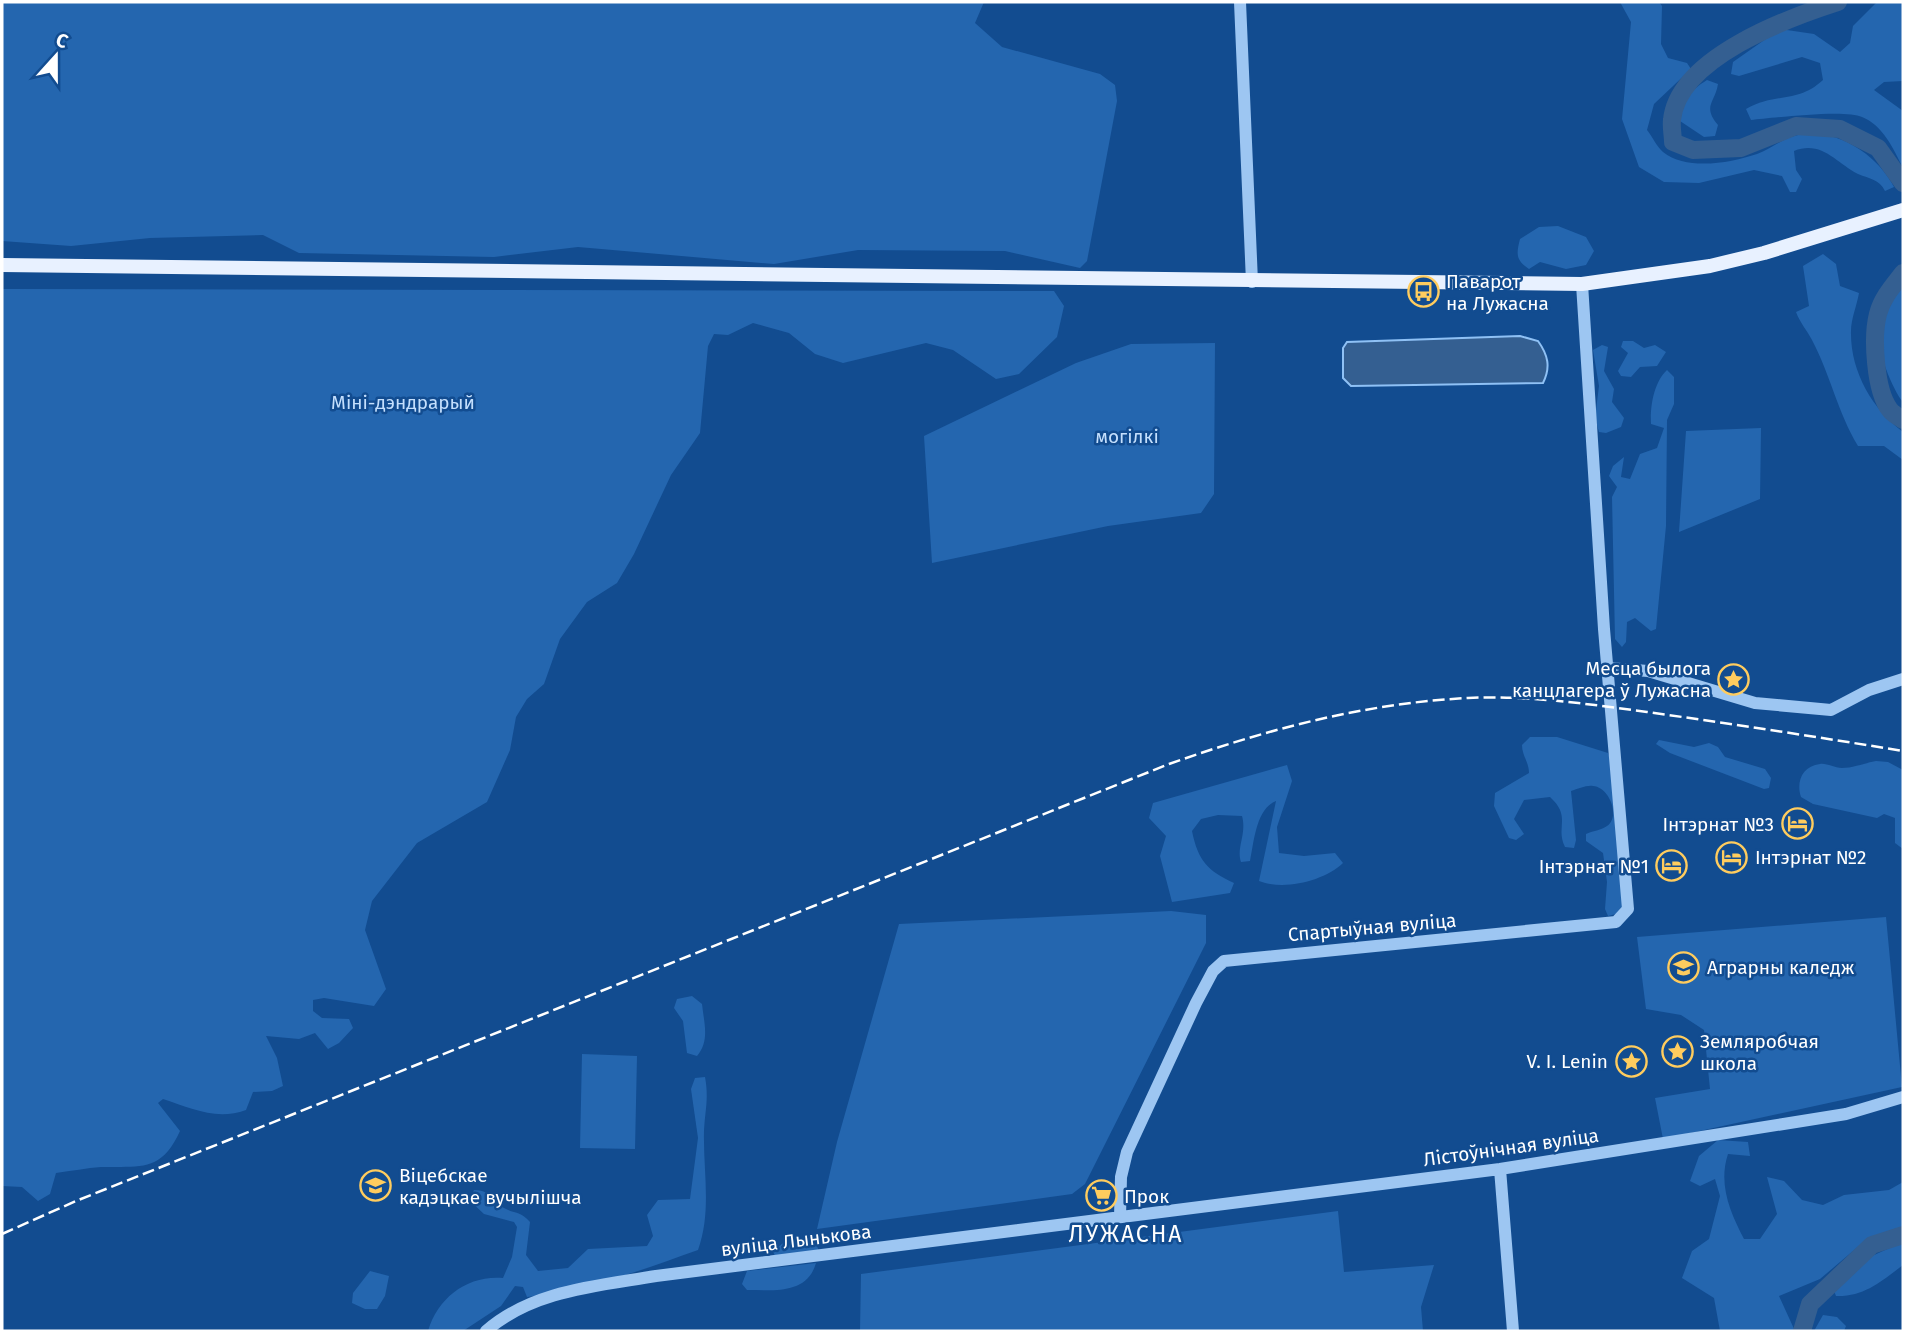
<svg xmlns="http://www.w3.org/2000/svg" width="1905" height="1333" viewBox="0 0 1905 1333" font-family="'Fira Sans',sans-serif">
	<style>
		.green { fill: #2466af }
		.water { fill: #345f91; stroke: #8fc1f5; stroke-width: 2 }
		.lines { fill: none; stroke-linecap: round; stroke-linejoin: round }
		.river { stroke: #345f91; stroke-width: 18 }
		.minor { stroke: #9dc6f2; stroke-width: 12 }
		.major { stroke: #e8f1ff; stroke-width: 14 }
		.rail { stroke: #fff; stroke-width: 2.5; stroke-dasharray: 12 5; stroke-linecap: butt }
		.labels { text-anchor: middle; stroke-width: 5; stroke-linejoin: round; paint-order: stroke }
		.poi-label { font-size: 19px; fill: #fff; stroke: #124c90; text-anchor: start }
		.park-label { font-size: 19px; fill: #c4dffd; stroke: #124c90 }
		.street-label { font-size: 19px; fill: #fff; stroke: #124c90 }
		.quarter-label { font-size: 23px; letter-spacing: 2px; fill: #fff; stroke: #124c90 }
	</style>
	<rect width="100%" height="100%" fill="#124c90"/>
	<path class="green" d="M 2,2 L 984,2 L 975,23 L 1002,47 L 1100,74 L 1115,85 L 1117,101 L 1087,261 L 1080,268 L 1005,251 L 858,250 L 774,264 L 578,247 L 494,257 L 299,253 L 263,235 L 150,238 L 71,246 L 2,241 Z
		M 1620,2 L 1659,2 L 1662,6 L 1661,44 L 1668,58 L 1687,63 L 1691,69 L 1654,104 L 1647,130 C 1652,136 1657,147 1663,152 C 1687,171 1730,163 1757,154 C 1769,150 1779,141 1791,137 C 1830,123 1877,153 1894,187 L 1885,191 C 1879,179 1870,179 1858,174 C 1836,163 1822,140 1794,151 L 1796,170 L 1802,179 L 1796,192 L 1790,192 L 1782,176 L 1754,170 L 1699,183 L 1664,182 L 1639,167 L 1622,119 L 1631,22 Z
		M 1877,2 L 1903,2 L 1903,81 L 1884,82 L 1874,90 L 1903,111 L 1903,168 C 1894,150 1883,125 1862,117 C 1845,109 1773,118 1751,120 L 1746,109 C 1776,92 1797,104 1823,80 L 1820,63 L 1802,57 L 1739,76 L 1731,74 L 1733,62 L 1780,29 L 1814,34 L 1840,52 L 1850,43 L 1853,26 Z
		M 1707,80 L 1718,84 C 1715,103 1702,106 1718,125 L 1715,136 L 1704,137 L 1680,121 C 1680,102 1691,90 1707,80 Z
		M 1558,226 L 1586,237 L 1594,251 L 1586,265 L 1566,269 L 1540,262 L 1529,269 C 1516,260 1516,255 1520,239 L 1539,227 Z
		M 1823,254 L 1836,264 L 1840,286 L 1859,293 C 1857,305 1851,319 1851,331 C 1850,371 1872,409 1903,432 L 1903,460 L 1884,446 L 1858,446 C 1838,413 1830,374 1812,340 C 1807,330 1800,323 1796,312 L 1809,306 L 1803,266 Z
		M 1903,273 L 1903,402 C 1892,389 1876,347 1877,329 C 1877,311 1894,288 1903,273 Z
		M 2,289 L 1054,291 L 1064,306 L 1057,337 L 1019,374 L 996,379 L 953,350 L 926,343 L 843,363 L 815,354 L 789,333 L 753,323 L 728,335 L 714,334 L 708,346 L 700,433 L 671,475 L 634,554 L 617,583 L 587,602 L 560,639 L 544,684 L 527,699 L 516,717 L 510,750 L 487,802 L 417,843 L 372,901 L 365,930 L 386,989 L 374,1006 L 324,998 L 313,1000 L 313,1011 L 322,1018 L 349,1019 L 353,1028 L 339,1043 L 328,1049 L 315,1033 L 299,1039 L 266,1036 L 277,1058 L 283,1086 L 272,1091 L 253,1092 L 246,1110 C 216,1121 191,1108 163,1099 L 158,1103 L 180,1131 C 161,1173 140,1166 101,1167 C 87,1168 71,1171 56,1173 L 50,1194 L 38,1201 L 22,1187 L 2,1186 Z
		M 1623,341 L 1633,341 L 1644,348 L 1655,345 L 1666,352 L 1657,366 L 1640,367 L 1631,377 L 1621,376 L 1618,371 L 1628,353 L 1621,347 Z
		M 1215,343 L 1214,494 L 1201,513 L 1108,526 L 932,563 L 924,436 L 1076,363 L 1131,344 Z
		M 1602,345 L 1608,347 L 1604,371 L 1614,389 L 1612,402 L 1624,418 L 1621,427 L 1606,433 L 1599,432 L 1595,418 L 1599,386 L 1593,350 Z
		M 1667,370 L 1674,377 L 1674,404 L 1667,420 L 1666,526 L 1656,629 L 1651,631 L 1635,618 L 1627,622 L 1626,642 L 1622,647 L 1615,639 L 1612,497 L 1617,487 L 1609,476 L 1613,466 L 1624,457 L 1621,477 L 1630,479 L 1640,454 L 1657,448 L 1664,428 L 1651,424 C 1650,406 1654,382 1667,370 Z
		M 1761,428 L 1760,499 L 1679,532 L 1686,431 Z
		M 1530,737 L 1557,737 L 1608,753 L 1613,766 L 1623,905 L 1620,913 L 1608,916 L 1605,909 L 1607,882 L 1603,853 L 1586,841 L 1586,834 C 1592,831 1602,830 1607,826 C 1621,816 1609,787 1593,786 C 1586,785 1578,789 1571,791 L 1576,840 L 1574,848 L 1565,847 C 1555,827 1572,817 1550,797 L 1524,800 L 1514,819 L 1524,834 L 1516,840 L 1509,838 L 1494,806 L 1495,793 L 1529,773 C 1529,762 1522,756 1522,745 Z
		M 1659,740 L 1694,747 L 1709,743 L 1718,747 L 1725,757 L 1765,769 L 1771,778 L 1769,788 L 1764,789 L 1670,753 L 1656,744 Z
		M 1876,761 L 1888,762 L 1903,770 L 1903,849 L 1895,843 L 1895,818 L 1884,814 L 1877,818 L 1813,804 L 1801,797 C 1796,782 1802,766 1820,764 C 1827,763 1834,768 1842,768 C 1853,768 1865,763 1876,761 Z
		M 1287,765 L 1292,781 L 1277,827 L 1279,853 L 1304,856 L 1335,853 L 1343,863 C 1324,881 1284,891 1259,881 L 1276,801 C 1256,809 1254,842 1250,861 L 1241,862 C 1236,848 1247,834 1242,816 L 1218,815 L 1201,819 L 1192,831 C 1198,861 1208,871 1234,883 L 1230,893 L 1172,902 L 1160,856 L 1166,836 L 1149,818 L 1153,803 Z
		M 1171,911 L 1206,915 L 1206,943 L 1085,1184 L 1072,1194 L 817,1229 L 837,1142 L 899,924 Z
		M 1886,917 L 1902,1087 L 1663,1139 L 1655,1098 L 1710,1089 L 1704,1030 L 1681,1015 L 1646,1009 L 1637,937 Z
		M 692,996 L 702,1004 C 704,1023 710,1041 697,1056 L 687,1053 L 683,1021 L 674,1008 L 677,999 Z
		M 582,1054 L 637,1056 L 635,1149 L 580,1148 Z
		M 705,1077 C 709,1099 705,1110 704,1131 C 703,1172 712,1211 698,1250 C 642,1270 586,1291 527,1297 L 523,1287 L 515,1286 L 501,1306 L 463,1331 L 428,1331 C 438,1297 468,1275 503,1278 L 512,1257 L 517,1227 L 514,1222 L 484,1214 L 469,1200 L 474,1190 C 491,1190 491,1201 504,1208 C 515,1214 521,1211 530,1222 L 526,1255 L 538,1271 L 568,1268 L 588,1249 L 647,1246 L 653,1236 L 647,1215 L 658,1200 L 690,1199 L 698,1138 L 691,1089 L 695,1078 Z
		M 1718,1140 L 1748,1142 L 1750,1156 L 1728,1154 C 1718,1184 1730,1212 1744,1239 L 1760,1239 L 1777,1214 L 1767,1177 L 1784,1181 L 1802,1200 L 1823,1205 L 1844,1195 L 1889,1190 L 1903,1182 L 1903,1227 L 1866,1240 L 1820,1279 L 1779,1296 L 1795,1331 L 1720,1331 L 1714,1298 L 1682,1278 L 1692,1251 L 1709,1239 L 1720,1196 L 1715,1179 L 1700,1186 L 1690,1181 L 1699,1156 Z
		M 1338,1211 L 1344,1272 L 1434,1265 L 1421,1307 L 1423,1331 L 860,1331 L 861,1274 Z
		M 814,1239 L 819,1251 L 777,1259 L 773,1252 L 783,1243 Z
		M 1903,1242 L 1903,1265 C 1882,1281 1864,1297 1836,1296 L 1834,1291 L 1863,1260 Z
		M 816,1263 C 807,1295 773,1290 747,1290 L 742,1284 L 747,1271 Z
		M 370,1271 L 389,1276 L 385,1296 L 377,1309 L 365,1309 L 352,1303 L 353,1293 Z
		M 1823,1315 L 1837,1317 L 1846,1326 L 1844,1331 L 1814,1331 Z"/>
	<path class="water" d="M 1520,336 L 1538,341 C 1548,355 1551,367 1543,383 L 1351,386 L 1343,378 L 1343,348 L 1347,342 Z"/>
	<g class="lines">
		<path class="river" d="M 1838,2 C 1788,18 1678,58 1672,120 C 1671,127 1673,135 1673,142 L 1693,150 L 1741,148 L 1796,126 L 1840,129 L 1878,148 L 1903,183
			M 1903,273 C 1893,286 1882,298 1878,314 C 1872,337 1875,391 1890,410 C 1893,414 1899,417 1903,420
			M 1802,1331 L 1810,1304 L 1872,1245 L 1903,1235"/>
		<path class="minor" d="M 1240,2 L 1252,282
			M 1608,668 L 1648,671 L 1755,703 L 1831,710 L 1869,690 L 1903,679
			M 1500,1169 L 1513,1331
			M 1120,1217 L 1121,1177 L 1127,1152 L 1196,1003 L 1213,971 L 1224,961 L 1616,922 L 1628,909 L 1604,629 L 1582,284
			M 486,1331 C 533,1290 598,1286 656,1276 L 1500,1169 L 1846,1114 L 1903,1097"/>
		<path class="major" d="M 2,265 L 1582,284 L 1710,266 L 1764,253 L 1903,210"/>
		<path class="rail" d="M 2,1234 L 76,1201 L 1169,764 C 1265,730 1365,703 1468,698 C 1527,695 1588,704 1647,712 C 1733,724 1818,737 1903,751"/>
	</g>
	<defs>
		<symbol id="bus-ring" viewBox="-11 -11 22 22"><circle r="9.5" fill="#124c90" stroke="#ffcc5e" stroke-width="1.5"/><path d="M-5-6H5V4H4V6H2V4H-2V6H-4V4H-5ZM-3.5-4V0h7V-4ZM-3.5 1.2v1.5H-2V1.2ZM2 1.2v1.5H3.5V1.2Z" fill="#ffcc5e"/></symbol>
		<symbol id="sight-ring" viewBox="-11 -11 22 22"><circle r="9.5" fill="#124c90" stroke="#ffcc5e" stroke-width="1.5"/><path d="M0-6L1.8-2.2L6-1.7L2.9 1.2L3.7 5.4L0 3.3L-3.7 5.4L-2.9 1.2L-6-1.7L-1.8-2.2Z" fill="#ffcc5e"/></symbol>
		<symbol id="hotel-ring" viewBox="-11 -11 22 22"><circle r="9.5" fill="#124c90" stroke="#ffcc5e" stroke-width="1.5"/><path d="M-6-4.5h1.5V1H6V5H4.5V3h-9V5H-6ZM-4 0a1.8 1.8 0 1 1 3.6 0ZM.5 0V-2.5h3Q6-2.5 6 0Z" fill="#ffcc5e"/></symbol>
		<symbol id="university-ring" viewBox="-11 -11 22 22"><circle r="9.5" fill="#124c90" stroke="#ffcc5e" stroke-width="1.5"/><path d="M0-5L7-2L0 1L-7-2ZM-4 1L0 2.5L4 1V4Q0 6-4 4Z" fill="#ffcc5e"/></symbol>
		<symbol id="supermarket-ring" viewBox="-11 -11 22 22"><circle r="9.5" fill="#124c90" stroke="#ffcc5e" stroke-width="1.5"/><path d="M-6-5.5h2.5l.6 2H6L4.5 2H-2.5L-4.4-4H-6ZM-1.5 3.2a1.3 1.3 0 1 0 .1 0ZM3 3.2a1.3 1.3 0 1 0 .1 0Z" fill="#ffcc5e"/></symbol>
	</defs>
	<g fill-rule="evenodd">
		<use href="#bus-ring" x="1406" y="274" width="35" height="35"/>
		<use href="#sight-ring" x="1716" y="662" width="35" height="35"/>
		<use href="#hotel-ring" x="1780" y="806" width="35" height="35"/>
		<use href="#hotel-ring" x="1714" y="840" width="35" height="35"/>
		<use href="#hotel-ring" x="1654" y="848" width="35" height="35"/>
		<use href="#university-ring" x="1666" y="950" width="35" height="35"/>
		<use href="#sight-ring" x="1660" y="1034" width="35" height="35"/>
		<use href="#sight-ring" x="1614" y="1044" width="35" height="35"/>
		<use href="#university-ring" x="358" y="1168" width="35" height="35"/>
		<use href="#supermarket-ring" x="1084" y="1178" width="35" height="35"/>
	</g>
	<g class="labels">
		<g class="poi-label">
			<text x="1446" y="288">Паварот<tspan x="1446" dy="22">на Лужасна</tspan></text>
			<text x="1711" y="675" text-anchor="end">Месца былога<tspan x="1711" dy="22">канцлагера ў Лужасна</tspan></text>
			<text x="1774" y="831" text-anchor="end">Інтэрнат №3</text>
			<text x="1755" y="864">Інтэрнат №2</text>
			<text x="1649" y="873" text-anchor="end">Інтэрнат №1</text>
			<text x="1707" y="974">Аграрны каледж</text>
			<text x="1700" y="1048">Земляробчая<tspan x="1700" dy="22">школа</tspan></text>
			<text x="1608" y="1068" text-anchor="end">V. I. Lenin</text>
			<text x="399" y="1182">Віцебскае<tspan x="399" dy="22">кадэцкае вучылішча</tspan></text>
			<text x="1124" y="1203">Прок</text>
		</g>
		<g class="park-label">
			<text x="403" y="409">Міні-дэндрарый</text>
			<text x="1127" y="443">могілкі</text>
		</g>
		<g class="street-label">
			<text transform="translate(1372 927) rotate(-5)" y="7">Спартыўная вуліца</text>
			<text transform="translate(1511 1147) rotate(-8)" y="7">Лістоўнічная вуліца</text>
			<text transform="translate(796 1240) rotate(-7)" y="7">вуліца Лынькова</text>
		</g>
		<g class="quarter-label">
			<text x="1126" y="1242">ЛУЖАСНА</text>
		</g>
	</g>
	<rect width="1905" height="1333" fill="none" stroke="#ffffff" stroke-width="7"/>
	<g transform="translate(56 56) rotate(21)" stroke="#124c90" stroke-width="5" paint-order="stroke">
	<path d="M0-5L12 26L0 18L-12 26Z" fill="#ffffff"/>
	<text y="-10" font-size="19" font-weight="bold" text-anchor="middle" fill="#ffffff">С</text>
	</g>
</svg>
